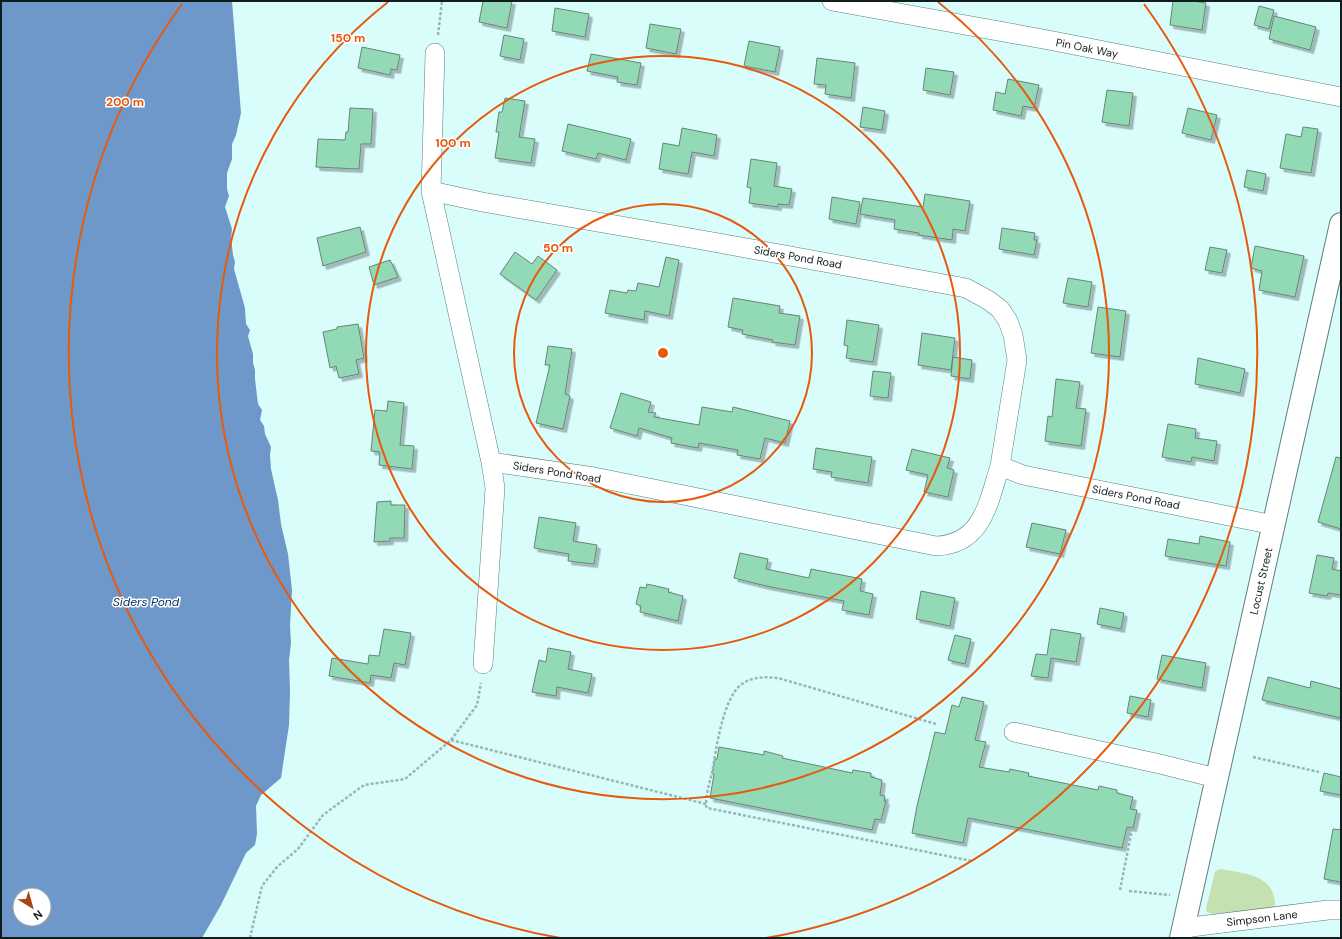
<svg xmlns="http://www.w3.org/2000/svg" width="1342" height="939" viewBox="0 0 1342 939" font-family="'DM Sans',sans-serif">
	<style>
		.green { fill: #c6e1b1 }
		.water { fill: #6f98ca; fill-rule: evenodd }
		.building { fill: #92d9b6; stroke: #698476; filter: url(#shadow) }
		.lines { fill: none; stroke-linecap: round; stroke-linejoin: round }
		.minor-casing { stroke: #5d7e7c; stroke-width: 20 }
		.highway-casing { stroke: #5d7e7c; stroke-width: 24 }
		.path { stroke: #99b6b4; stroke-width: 2.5; stroke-dasharray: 3 2; stroke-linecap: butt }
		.minor { stroke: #fff; stroke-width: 19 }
		.highway { stroke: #fff; stroke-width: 22 }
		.ring { fill: none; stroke: #e8590c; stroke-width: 2 }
		.labels { text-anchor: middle; stroke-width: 3; stroke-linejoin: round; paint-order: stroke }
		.street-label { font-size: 11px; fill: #101d1c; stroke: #fff }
		.water-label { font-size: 12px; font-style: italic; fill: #002d5b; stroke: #fff }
		.centre { fill: #e8590c; stroke: #fff; stroke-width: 2 }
		.ring-label { font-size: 12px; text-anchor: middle; font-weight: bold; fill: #e8590c; stroke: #fff; stroke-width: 3; stroke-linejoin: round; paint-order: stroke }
	</style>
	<defs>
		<filter id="shadow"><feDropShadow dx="3.5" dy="3.5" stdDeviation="0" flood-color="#0004"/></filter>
	</defs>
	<rect width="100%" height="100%" fill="#d9fdfb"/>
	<path class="green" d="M 1221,869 C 1240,873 1270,874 1274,897 C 1275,902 1276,905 1273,909 L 1213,914 L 1207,912 L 1206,909 L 1215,872 L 1217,870 Z"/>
	<path class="water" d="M 1,1 L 232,1 L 241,113 L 236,135 L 232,144 L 232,159 L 227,173 L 227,189 L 229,196 L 225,207 L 232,229 L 231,238 L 233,255 L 235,262 L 234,269 L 245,308 L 246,324 L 250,330 L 248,336 L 253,354 L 253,363 L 255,370 L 255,379 L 258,404 L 262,410 L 260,420 L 264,426 L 265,434 L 271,447 L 270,455 L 271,469 L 278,500 L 281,524 L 288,554 L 292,590 L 290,626 L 291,643 L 289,660 L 290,691 L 289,725 L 281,778 L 261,795 L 256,806 L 257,834 L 255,845 L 246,853 L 221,905 L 202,938 L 1,938 ZM 20,895 L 44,895 L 44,919 L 20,919 Z"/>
	<path class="building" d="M 483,1 L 512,1 L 507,28 L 479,22 Z
		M 1173,1 L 1193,1 L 1206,3 L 1202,30 L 1170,25 Z
		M 1259,6 L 1274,10 L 1269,29 L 1254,25 Z
		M 555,8 L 589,14 L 585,37 L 552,31 Z
		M 1274,16 L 1316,27 L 1310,50 L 1269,39 Z
		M 650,24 L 681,29 L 676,54 L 646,48 Z
		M 504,35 L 524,39 L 520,60 L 500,56 Z
		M 749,41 L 780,47 L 775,72 L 744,66 Z
		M 362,47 L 400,55 L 397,70 L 391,69 L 390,75 L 358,68 Z
		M 591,54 L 641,63 L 637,85 L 617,82 L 618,77 L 587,71 Z
		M 817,58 L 855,63 L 851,98 L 825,94 L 826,85 L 814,84 Z
		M 926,68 L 954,72 L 950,95 L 923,90 Z
		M 1008,79 L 1039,85 L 1034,108 L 1023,106 L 1021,116 L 993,110 L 996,92 L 1005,94 Z
		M 1107,90 L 1133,93 L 1129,126 L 1102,122 Z
		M 505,98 L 525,101 L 519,137 L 535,139 L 531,163 L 495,158 L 499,132 L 496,132 L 499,112 L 502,112 Z
		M 863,107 L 885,111 L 882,130 L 860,127 Z
		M 350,108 L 373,109 L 371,144 L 361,144 L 359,169 L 316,167 L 318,139 L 345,140 L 346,132 L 348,132 Z
		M 1188,108 L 1217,115 L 1211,140 L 1182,133 Z
		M 568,124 L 631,139 L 626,160 L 598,153 L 596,159 L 562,151 Z
		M 1303,127 L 1318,129 L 1311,173 L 1280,168 L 1286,134 L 1301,137 Z
		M 682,128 L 717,135 L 714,156 L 692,152 L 688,174 L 659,169 L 663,143 L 679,146 Z
		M 751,159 L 777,163 L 774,186 L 792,189 L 789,205 L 778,204 L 778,207 L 749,203 L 751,188 L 747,187 Z
		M 1247,170 L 1266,174 L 1263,191 L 1244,187 Z
		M 925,194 L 970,201 L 965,231 L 953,229 L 952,240 L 919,235 L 919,233 L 894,229 L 895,220 L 860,214 L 863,198 L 923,207 Z
		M 832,197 L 860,202 L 856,224 L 829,219 Z
		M 360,227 L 366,252 L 323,266 L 317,238 Z
		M 1002,228 L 1035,233 L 1034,240 L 1037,240 L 1034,255 L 999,249 Z
		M 1255,246 L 1304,256 L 1295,297 L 1259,290 L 1262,271 L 1251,268 Z
		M 1210,247 L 1227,250 L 1222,273 L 1205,270 Z
		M 515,252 L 532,264 L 538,256 L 557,270 L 536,300 L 500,274 Z
		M 666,257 L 679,260 L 669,316 L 645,311 L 644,320 L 605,313 L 610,290 L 627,293 L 628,290 L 636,291 L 638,283 L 659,287 Z
		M 390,260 L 398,277 L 374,285 L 369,267 Z
		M 1068,278 L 1092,282 L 1088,307 L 1063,303 Z
		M 733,298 L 780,306 L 779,313 L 800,316 L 795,345 L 772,342 L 773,340 L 742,334 L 743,330 L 728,327 Z
		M 1098,307 L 1126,311 L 1120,357 L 1091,353 Z
		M 847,320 L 879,325 L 873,362 L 846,358 L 848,346 L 844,345 Z
		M 358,324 L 364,358 L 356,360 L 359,374 L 339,378 L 336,366 L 330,368 L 323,332 L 337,329 L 337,327 Z
		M 922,333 L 955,338 L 951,370 L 918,365 Z
		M 548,346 L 572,349 L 565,394 L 570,396 L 563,429 L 536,423 L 550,365 L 545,365 Z
		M 953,357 L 972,360 L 970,379 L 951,376 Z
		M 1198,358 L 1245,369 L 1240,393 L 1195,384 Z
		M 873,371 L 891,373 L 888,398 L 870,396 Z
		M 1056,379 L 1080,382 L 1076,408 L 1086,409 L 1081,446 L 1045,441 L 1048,416 L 1052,417 Z
		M 621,393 L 651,402 L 648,412 L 656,413 L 654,417 L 699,425 L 702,407 L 732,412 L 733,407 L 790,421 L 785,443 L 765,438 L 760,459 L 737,455 L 738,450 L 699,443 L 698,448 L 671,443 L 672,438 L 639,428 L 637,436 L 610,428 Z
		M 388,401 L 404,403 L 400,445 L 414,446 L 412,469 L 379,465 L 380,452 L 371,451 L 375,410 L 387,411 Z
		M 1168,424 L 1196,429 L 1195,438 L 1217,441 L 1214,461 L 1192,457 L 1191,462 L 1162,457 Z
		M 816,448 L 872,457 L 868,483 L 831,477 L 832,472 L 813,469 Z
		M 912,449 L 950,458 L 947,468 L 954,470 L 948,497 L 924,492 L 928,475 L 906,470 Z
		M 1336,457 L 1341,458 L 1341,529 L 1318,522 Z
		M 391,501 L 391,505 L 405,505 L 404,538 L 390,538 L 390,541 L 374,542 L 377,502 Z
		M 539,517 L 576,523 L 573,541 L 597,545 L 594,564 L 568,561 L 569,554 L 534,548 Z
		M 1032,523 L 1066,530 L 1060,554 L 1026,547 Z
		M 1200,536 L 1230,542 L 1226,566 L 1165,556 L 1168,539 L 1199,544 Z
		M 740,553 L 768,559 L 766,569 L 809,578 L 811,569 L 862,579 L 860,591 L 873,594 L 869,615 L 842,610 L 844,601 L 766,586 L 734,578 Z
		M 1317,555 L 1334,558 L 1332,569 L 1341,571 L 1341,595 L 1328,593 L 1327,596 L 1309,593 Z
		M 647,584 L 669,589 L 668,592 L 683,596 L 678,621 L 640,612 L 641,606 L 636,604 L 640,587 L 646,588 Z
		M 921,591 L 955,598 L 950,626 L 916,619 Z
		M 1100,608 L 1124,613 L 1121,629 L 1097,624 Z
		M 384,629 L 411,633 L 405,665 L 394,663 L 391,678 L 371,675 L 370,683 L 329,676 L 332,658 L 368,664 L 369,655 L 379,656 Z
		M 1051,629 L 1081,634 L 1076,662 L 1051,658 L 1048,678 L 1031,676 L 1036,654 L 1047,655 Z
		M 955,635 L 971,639 L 965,664 L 948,660 Z
		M 548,648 L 571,652 L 568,669 L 592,674 L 588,693 L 557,687 L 556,696 L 532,692 L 539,660 L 546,662 Z
		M 1162,655 L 1206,663 L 1202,688 L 1157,679 Z
		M 1268,677 L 1310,688 L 1311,681 L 1341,689 L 1341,718 L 1262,700 Z
		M 1130,696 L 1151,700 L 1148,717 L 1127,713 Z
		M 962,697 L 984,702 L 975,740 L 986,742 L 979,767 L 1009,772 L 1010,769 L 1029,773 L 1028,776 L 1098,790 L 1099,786 L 1117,790 L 1117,793 L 1133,797 L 1130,809 L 1137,810 L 1133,828 L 1127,827 L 1122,848 L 968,818 L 963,843 L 912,833 L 917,806 L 935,732 L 945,734 L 952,705 L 959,707 Z
		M 719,747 L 764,755 L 764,751 L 783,756 L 782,758 L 852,773 L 853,770 L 871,773 L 871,777 L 882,780 L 880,795 L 885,796 L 884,801 L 886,801 L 881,820 L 875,819 L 872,830 L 710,798 L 714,774 L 712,774 L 715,759 L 717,759 Z
		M 1324,773 L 1341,777 L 1341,795 L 1320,791 Z
		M 1333,829 L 1341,830 L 1341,882 L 1324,879 Z"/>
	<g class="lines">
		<defs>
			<path id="minor" d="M 832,1 L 1043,39 L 1341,97
				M 435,53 L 431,191 L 491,462 L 495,488 L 483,664
				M 431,191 L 482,202 L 702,240 L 966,288 L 988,300 L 1000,309 L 1008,321 L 1013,335 L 1017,360 L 1000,466 L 1023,475 L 1274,525
				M 491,462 L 594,477 L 936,546 C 983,544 988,503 1000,466
				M 1014,732 L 1160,764 L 1216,778
				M 1183,928 L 1328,910 L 1341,910"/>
			<path id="highway" d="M 1181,938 L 1341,224"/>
		</defs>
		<use href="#minor" class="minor-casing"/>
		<use href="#highway" class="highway-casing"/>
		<path class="path" d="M 438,35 L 442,1
			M 936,724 L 778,678 C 765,677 754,676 742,684 C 723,697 716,750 712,773 C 709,784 706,795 706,806 L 707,808 L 972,861
			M 451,740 L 706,804
			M 1253,757 L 1319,772
			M 1120,890 L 1132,829
			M 1129,891 L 1170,895
			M 250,938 L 262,886 L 277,867 L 298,849 L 323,815 L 364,785 L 405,779 L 451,740 L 477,705 L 481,683"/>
		<use href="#minor" class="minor"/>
		<use href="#highway" class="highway"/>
	</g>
	<g class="ring">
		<circle cx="663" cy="353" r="149"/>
		<circle cx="663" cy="353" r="297"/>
		<path d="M938 2A446 446 0 1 1 388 2"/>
		<path d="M560 938A594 594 0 0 1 182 4M1144 4A594 594 0 0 1 766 938"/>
	</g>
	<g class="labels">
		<g class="street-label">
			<text transform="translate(1087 48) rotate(11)" y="4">Pin Oak Way</text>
			<text transform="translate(798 257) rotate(10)" y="4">Siders Pond Road</text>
			<text transform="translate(557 472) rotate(9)" y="4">Siders Pond Road</text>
			<text transform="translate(1136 497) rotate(11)" y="4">Siders Pond Road</text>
			<text transform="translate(1261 581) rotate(-77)" y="4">Locust Street</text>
			<text transform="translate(1262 918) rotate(-7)" y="4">Simpson Lane</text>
		</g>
		<g class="water-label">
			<text x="146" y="606">Siders Pond</text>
		</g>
	</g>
	<circle cx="663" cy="353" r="6" class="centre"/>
	<g class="ring-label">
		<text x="348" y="42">150 m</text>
		<text x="125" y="106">200 m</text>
		<text x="453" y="147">100 m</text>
		<text x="558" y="252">50 m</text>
	</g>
	<rect width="1342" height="939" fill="none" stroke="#101d1c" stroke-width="4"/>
	<g transform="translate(32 907) rotate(143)"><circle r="19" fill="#ffffff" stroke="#9fa5a4"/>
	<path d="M0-3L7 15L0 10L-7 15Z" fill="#a94318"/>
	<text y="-6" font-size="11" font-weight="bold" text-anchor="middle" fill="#101d1c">N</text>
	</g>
</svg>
